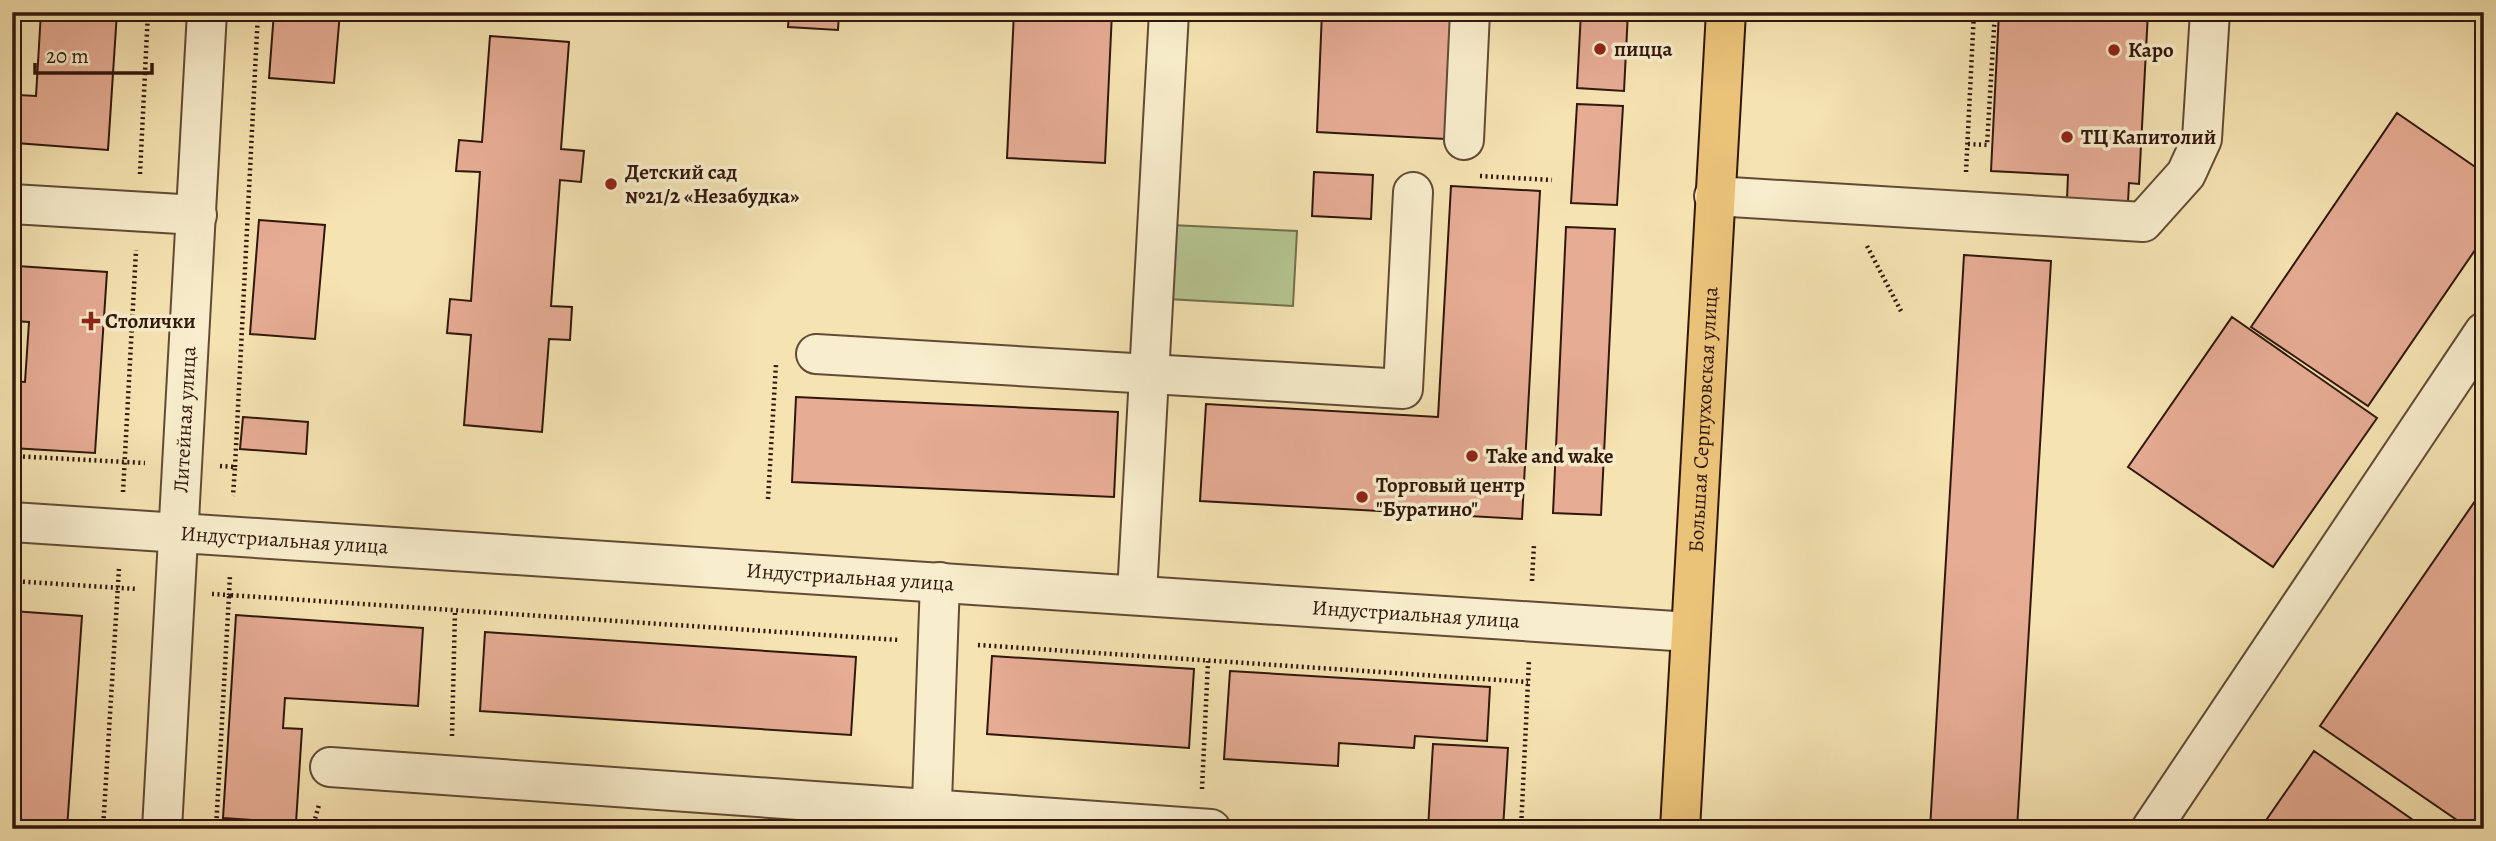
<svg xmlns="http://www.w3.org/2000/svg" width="2496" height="841" viewBox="0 0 2496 841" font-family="Alegreya,serif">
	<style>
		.green { fill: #b5c591; stroke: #736e4f; stroke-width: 2 }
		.building { fill: #e6ac94; stroke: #31170d; stroke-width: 2 }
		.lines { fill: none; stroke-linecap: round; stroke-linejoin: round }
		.minor-casing { stroke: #624a36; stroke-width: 42 }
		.major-casing { stroke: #31170d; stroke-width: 42 }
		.path { stroke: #31170d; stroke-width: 4.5; stroke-dasharray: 2 3.5; stroke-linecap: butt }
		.minor { stroke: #f8edcc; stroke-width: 38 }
		.major { stroke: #eac278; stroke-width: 38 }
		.poi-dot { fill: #8f2418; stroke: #f8edcc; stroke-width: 2.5 }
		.labels { text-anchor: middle; stroke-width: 7; stroke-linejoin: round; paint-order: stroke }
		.poi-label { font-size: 21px; font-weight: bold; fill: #31170d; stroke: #f8edcc; text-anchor: start }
		.street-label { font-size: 21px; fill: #31170d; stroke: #f8edcc }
	</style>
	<rect width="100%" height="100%" fill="#f5e3b1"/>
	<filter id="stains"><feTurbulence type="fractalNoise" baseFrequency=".00286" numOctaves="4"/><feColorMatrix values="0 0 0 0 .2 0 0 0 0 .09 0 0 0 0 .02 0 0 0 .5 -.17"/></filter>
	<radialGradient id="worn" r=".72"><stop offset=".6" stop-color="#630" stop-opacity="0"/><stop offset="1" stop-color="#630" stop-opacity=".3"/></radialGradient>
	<path class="green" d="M 1171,225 L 1297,231 L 1293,306 L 1167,299 Z"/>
	<path class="building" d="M 41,12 L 117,12 L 108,150 L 16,143 L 19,95 L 36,96 Z
		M 274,12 L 340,12 L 334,83 L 269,78 Z
		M 789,12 L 839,12 L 838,30 L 788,27 Z
		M 1014,12 L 1112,12 L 1105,163 L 1007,158 Z
		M 1322,12 L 1451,12 L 1445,139 L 1317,132 Z
		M 1581,12 L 1628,12 L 1624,91 L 1577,88 Z
		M 1999,12 L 2148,12 L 2139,184 L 2129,183 L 2128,202 L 2067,199 L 2068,175 L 1991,171 Z
		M 490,36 L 569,42 L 561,149 L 584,151 L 581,182 L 560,180 L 551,306 L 572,307 L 570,340 L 549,339 L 542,432 L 464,425 L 471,335 L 447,333 L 450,299 L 471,301 L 480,172 L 456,171 L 459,140 L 482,142 Z
		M 1577,104 L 1623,106 L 1617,205 L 1571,203 Z
		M 2397,113 L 2484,173 L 2484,237 L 2368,406 L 2251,327 Z
		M 1314,172 L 1373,175 L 1371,219 L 1312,216 Z
		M 1451,186 L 1540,191 L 1522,519 L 1200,501 L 1206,404 L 1438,417 Z
		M 259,220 L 325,225 L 315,339 L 250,334 Z
		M 1566,227 L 1615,229 L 1601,515 L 1553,513 Z
		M 1964,255 L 2051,261 L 2017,829 L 1930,829 Z
		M 17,266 L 107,272 L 95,453 L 12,448 L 12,381 L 25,382 L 29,322 L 14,321 Z
		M 2232,317 L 2377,418 L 2273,567 L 2128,467 Z
		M 796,397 L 1118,412 L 1114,497 L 792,482 Z
		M 243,417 L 308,422 L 306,454 L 240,449 Z
		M 2484,488 L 2484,829 L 2470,829 L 2320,726 Z
		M 12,611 L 82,616 L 67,829 L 12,829 Z
		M 236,615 L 423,628 L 418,706 L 285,698 L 283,728 L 302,729 L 296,823 L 223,818 Z
		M 485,632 L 856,657 L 851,735 L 480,711 Z
		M 992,656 L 1194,669 L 1189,748 L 987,734 Z
		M 1230,671 L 1490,687 L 1487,741 L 1415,736 L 1414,748 L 1339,743 L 1338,766 L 1224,759 Z
		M 1433,744 L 1508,748 L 1503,829 L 1428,829 Z
		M 2314,751 L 2426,829 L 2260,829 Z"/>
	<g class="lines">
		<defs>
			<g id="minor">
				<path d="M 1464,140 L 1470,12"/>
				<path d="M 1714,196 L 2143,222 L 2186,174 L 2202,139 L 2210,12"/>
				<path d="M 12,204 L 197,215"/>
				<path d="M 816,354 L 1403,389 L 1413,192"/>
				<path id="s1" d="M 12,522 L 1690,632"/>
				<path d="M 1137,594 L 1169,12"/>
				<path d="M 330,767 L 1211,829"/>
				<path id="s2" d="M 162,829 L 207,12"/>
				<path d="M 931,829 L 940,582"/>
				<path d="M 2151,829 L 2484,332"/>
			</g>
			<g id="major">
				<path id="s3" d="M 1680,829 L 1726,12"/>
			</g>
		</defs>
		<use href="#minor" class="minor-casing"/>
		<use href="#major" class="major-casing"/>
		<path class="path" d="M 1968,144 L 1987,145 L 1995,12
			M 1966,172 L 1974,12
			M 140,174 L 148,12
			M 1480,176 L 1552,180
			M 1867,246 L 1902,313
			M 12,456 L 145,463
			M 220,466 L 235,467 L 233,496
			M 235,467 L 258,12
			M 123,492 L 136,250
			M 768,499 L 776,364
			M 12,581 L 137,589
			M 1532,581 L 1534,544
			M 212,594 L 229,595 L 230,575
			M 978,645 L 1528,682
			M 452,736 L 455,611
			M 1202,789 L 1208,661
			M 103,829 L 119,568
			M 216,829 L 229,595 L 899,640
			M 312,829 L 319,805
			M 1521,829 L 1529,660"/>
		<use href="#minor" class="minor"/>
		<use href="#major" class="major"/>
	</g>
	<g class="poi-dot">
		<circle cx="1600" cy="49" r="7"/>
		<circle cx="2114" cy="50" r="7"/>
		<circle cx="2067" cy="137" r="7"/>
		<circle cx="611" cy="184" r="7"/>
		<path d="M87.5 310.5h7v7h7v7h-7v7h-7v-7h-7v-7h7z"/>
		<circle cx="1472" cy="456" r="7"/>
		<circle cx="1362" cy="497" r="7"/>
	</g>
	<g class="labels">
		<g class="poi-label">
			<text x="1614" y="56">пицца</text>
			<text x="2128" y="57">Каро</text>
			<text x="2081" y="144">ТЦ Капитолий</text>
			<text x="625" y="179">Детский сад<tspan x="625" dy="24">№21/2 «Незабудка»</tspan></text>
			<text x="105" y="328">Столички</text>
			<text x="1486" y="463">Take and wake</text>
			<text x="1376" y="492">Торговый центр<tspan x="1376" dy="24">"Буратино"</tspan></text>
		</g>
		<g class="street-label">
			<text dy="7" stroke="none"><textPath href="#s3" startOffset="410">Большая Серпуховская улица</textPath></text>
			<text dy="7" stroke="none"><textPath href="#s2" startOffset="410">Литейная улица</textPath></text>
			<text dy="7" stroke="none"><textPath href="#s1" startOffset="273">Индустриальная улица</textPath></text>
			<text dy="7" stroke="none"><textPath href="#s1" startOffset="840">Индустриальная улица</textPath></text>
			<text dy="7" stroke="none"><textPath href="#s1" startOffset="1407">Индустриальная улица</textPath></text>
		</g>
	</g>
	<rect width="2496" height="841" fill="none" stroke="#f5e3b1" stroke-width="42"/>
	<rect x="14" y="14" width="2468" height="813" fill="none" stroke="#31170d" stroke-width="3.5"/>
	<rect x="21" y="21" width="2454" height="799" fill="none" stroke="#31170d" stroke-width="2"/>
	<path d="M35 63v10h117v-10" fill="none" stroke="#31170d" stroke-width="3.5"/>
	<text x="46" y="63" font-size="21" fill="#31170d" stroke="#f8edcc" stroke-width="5" paint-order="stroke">20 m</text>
	<rect width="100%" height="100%" filter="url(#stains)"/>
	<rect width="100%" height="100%" fill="url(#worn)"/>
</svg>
